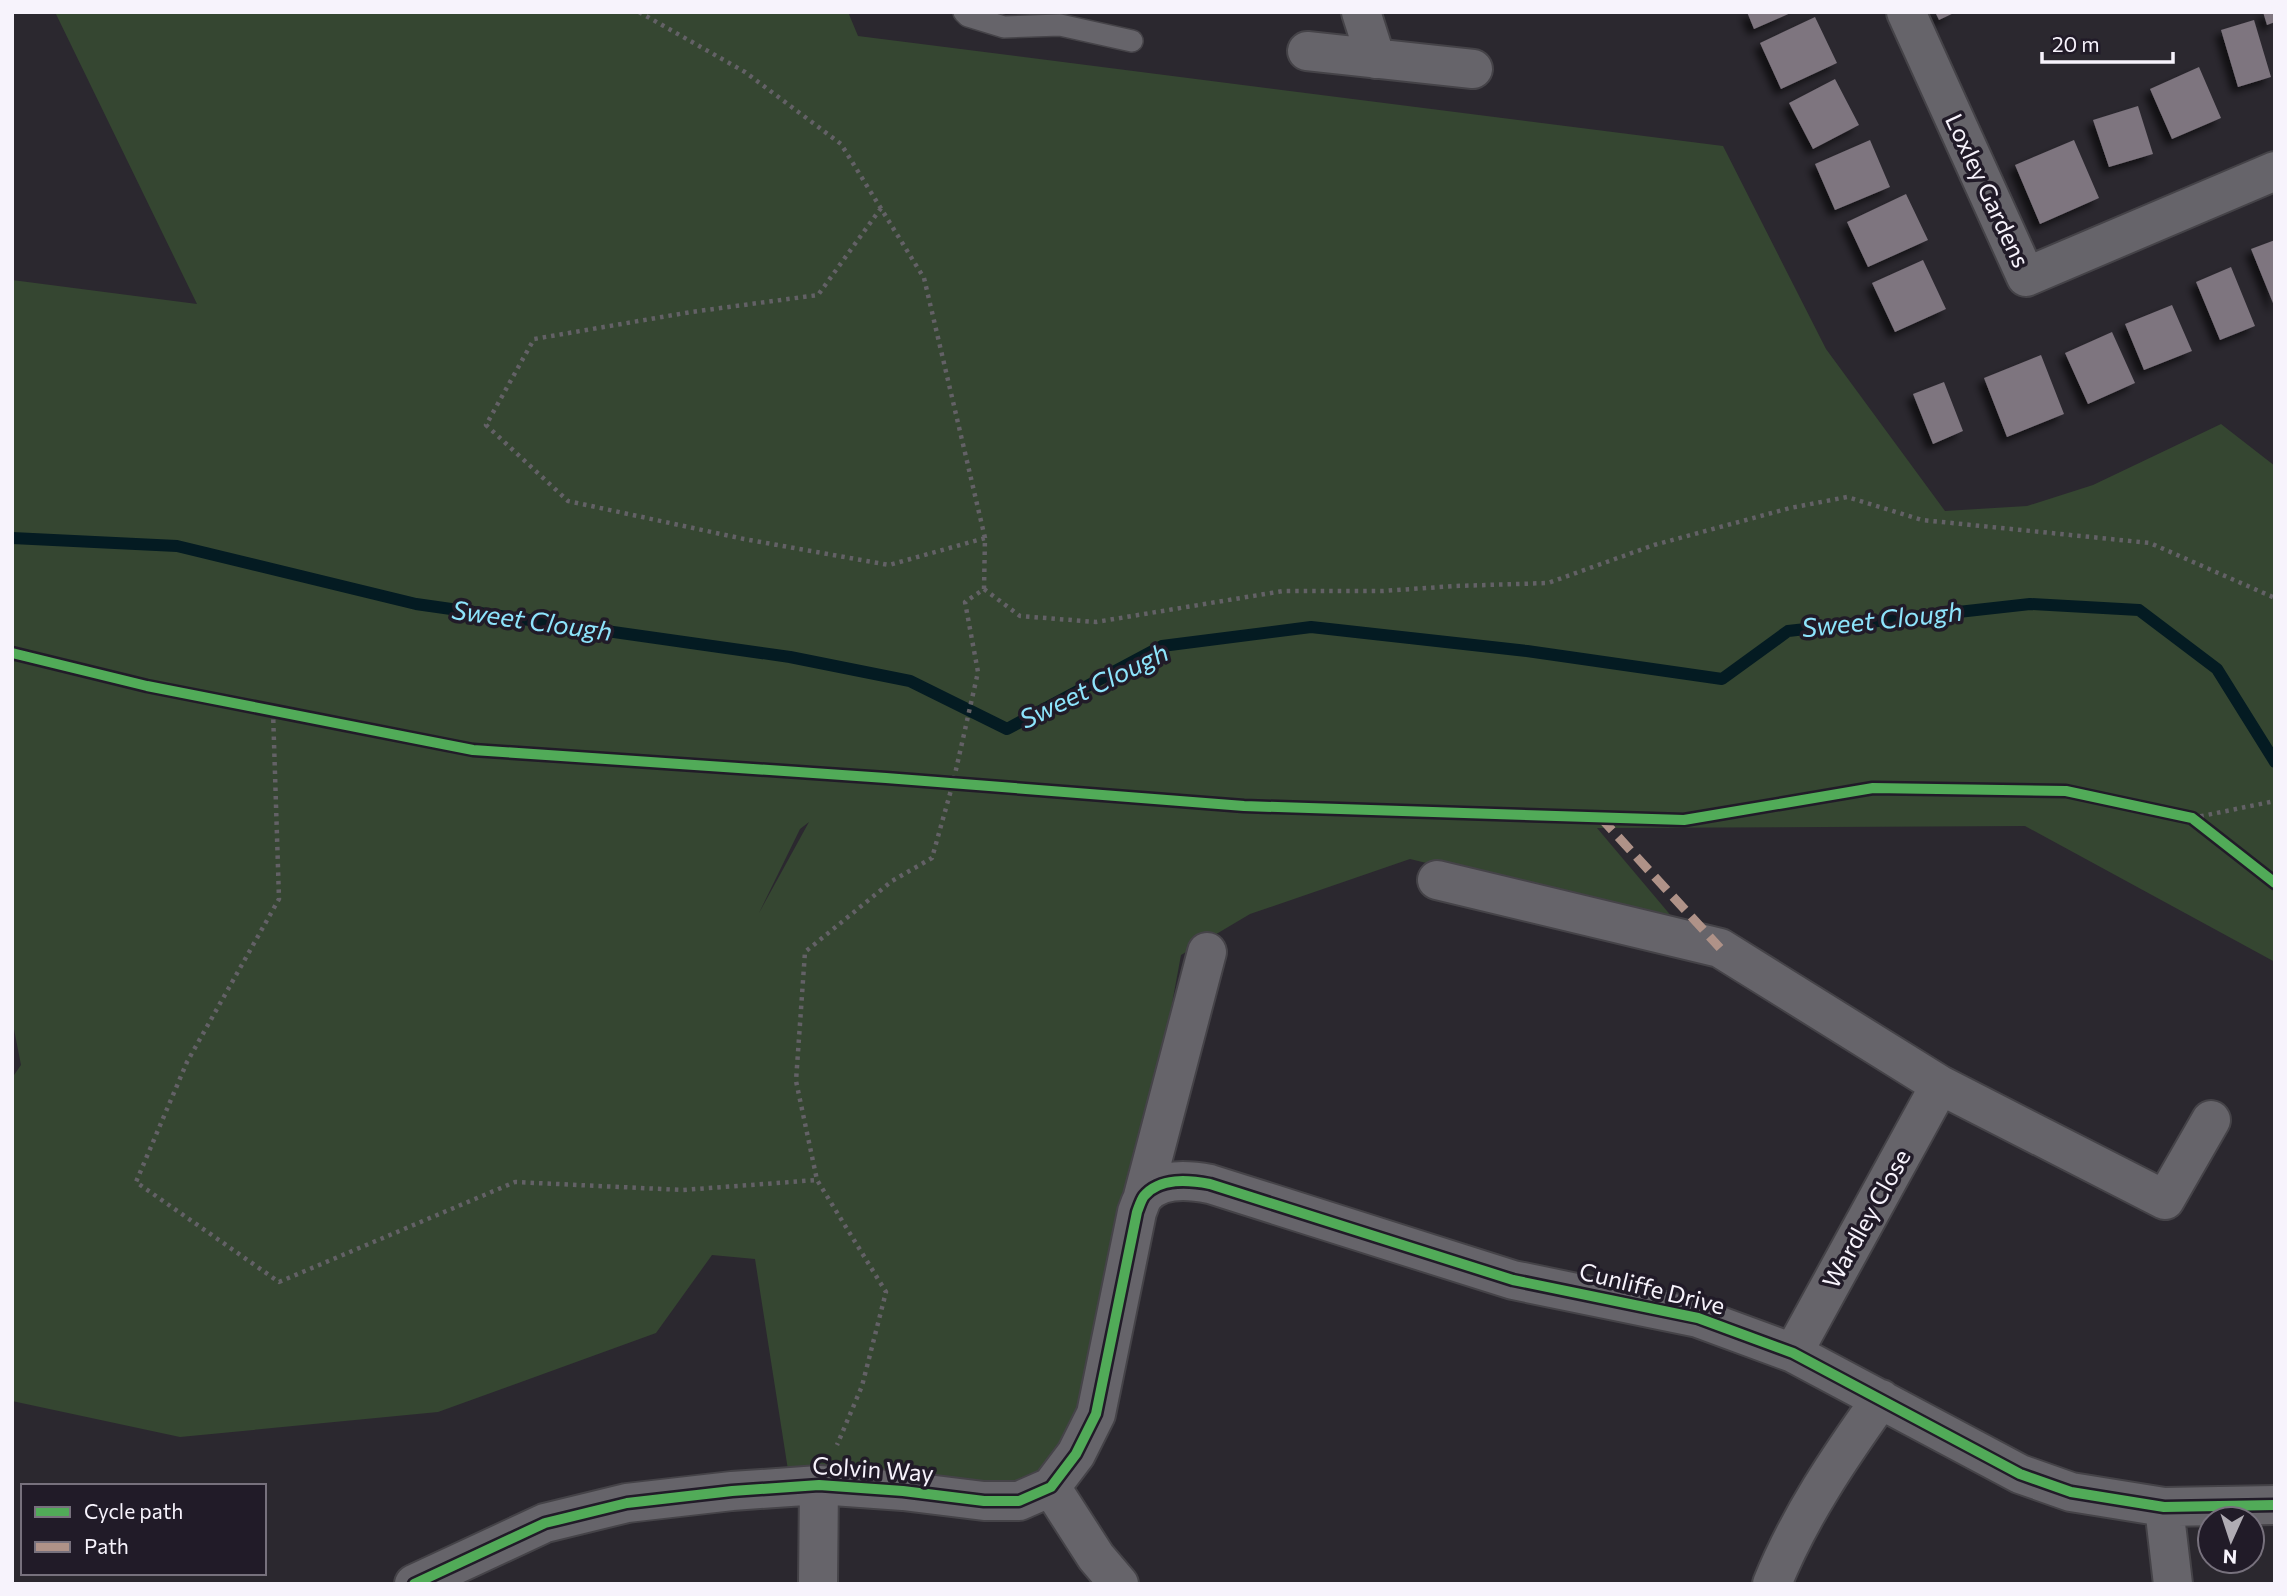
<svg xmlns="http://www.w3.org/2000/svg" width="2287" height="1596" viewBox="0 0 2287 1596" font-family="Commissioner,sans-serif">
	<style>
		.green { fill: #354631; fill-rule: evenodd }
		.lines { fill: none; stroke-linecap: round; stroke-linejoin: round }
		.stream { stroke: #041b22; stroke-width: 12 }
		.building { fill: #7e757f; filter: url(#shadow) }
		.lane-casing { stroke: #454348; stroke-width: 24 }
		.street-casing { stroke: #454348; stroke-width: 42 }
		.path { stroke: #636166; stroke-width: 4.5; stroke-dasharray: 3.5 5; stroke-linecap: butt }
		.lane { stroke: #66646a; stroke-width: 21 }
		.street { stroke: #66646a; stroke-width: 38 }
		.quiet { stroke: #af9288; stroke-width: 9; stroke-dasharray: 18 9; stroke-linecap: butt }
		.cycleway-casing { stroke: #211b28; stroke-width: 15 }
		.cycleway { stroke: #51ab58; stroke-width: 10 }
		.labels { text-anchor: middle; stroke-width: 7; stroke-linejoin: round; paint-order: stroke }
		.street-label { font-size: 24px; fill: #f7f3fc; stroke: #211b28 }
		.water-label { font-size: 26px; font-style: italic; fill: #8de4fc; stroke: #211b28 }
	</style>
	<defs>
		<filter id="shadow"><feDropShadow dx="-6" dy="6" stdDeviation="3.5" flood-color="#0009"/></filter>
	</defs>
	<rect width="100%" height="100%" fill="#2b282f"/>
	<path class="green" d="M 55,12 L 848,12 L 858,36 L 1723,146 L 1826,349 L 1945,511 L 2027,506 L 2093,485 L 2221,424 L 2275,466 L 2275,962 L 2025,826 L 1597,828 L 1678,924 L 1410,859 L 1250,914 L 1181,955 L 1096,1414 L 1051,1487 L 1005,1486 L 788,1470 L 755,1259 L 712,1255 L 656,1333 L 438,1412 L 180,1437 L 12,1401 L 12,1078 L 21,1065 L 12,1019 L 12,280 L 197,304 ZM 809,822 L 759,913 L 800,829 Z"/>
	<g class="lines">
		<path class="stream" d="M 12,538 L 177,546 L 416,604 L 790,657 L 910,681 L 1007,729 L 1162,646 L 1311,627 L 1527,651 L 1722,679 L 1788,631 L 2030,604 L 2139,610 L 2217,669 L 2275,762"/>
	</g>
	<path class="building" d="M 1747,12 L 1793,12 L 1754,29 Z
		M 1935,12 L 1956,12 L 1939,20 Z
		M 2263,12 L 2275,12 L 2275,22 L 2267,25 Z
		M 1815,17 L 1837,63 L 1781,89 L 1760,43 Z
		M 2254,20 L 2271,77 L 2238,87 L 2221,30 Z
		M 2199,67 L 2221,118 L 2172,139 L 2150,89 Z
		M 1835,79 L 1859,125 L 1813,149 L 1789,103 Z
		M 2138,106 L 2153,154 L 2109,167 L 2093,120 Z
		M 1870,140 L 1890,187 L 1835,210 L 1815,164 Z
		M 2074,140 L 2099,198 L 2040,224 L 2015,165 Z
		M 1906,194 L 1928,240 L 1868,267 L 1847,222 Z
		M 2275,240 L 2275,308 L 2251,249 Z
		M 1923,260 L 1946,309 L 1895,332 L 1872,283 Z
		M 2231,267 L 2255,326 L 2220,340 L 2196,282 Z
		M 2172,305 L 2192,351 L 2144,370 L 2125,324 Z
		M 2112,332 L 2135,383 L 2088,404 L 2065,353 Z
		M 2041,355 L 2064,414 L 2007,437 L 1984,378 Z
		M 1944,382 L 1963,431 L 1933,444 L 1913,394 Z"/>
	<g class="lines">
		<defs>
			<path id="lane" d="M 964,12 L 968,16 L 1004,27 L 1060,25 L 1132,41"/>
			<path id="street" d="M 1361,12 L 1376,59
				M 1906,12 L 2026,277 L 2275,171
				M 1307,51 L 1473,69
				M 1437,880 L 1720,948 L 1940,1085 L 2165,1200 L 2211,1120
				M 1143,1196 L 1207,952
				M 1793,1353 L 1940,1085
				M 1051,1487 L 1096,1557 L 1119,1584
				M 2164,1507 L 2173,1584
				M 414,1584 L 545,1523 L 627,1503 L 732,1491 L 819,1485 L 903,1491 L 984,1501 L 1019,1501 L 1051,1487 L 1076,1454 L 1096,1414 L 1137,1212 C 1139,1207 1141,1200 1144,1196 C 1160,1177 1189,1180 1210,1184 L 1513,1280 L 1698,1318 L 1793,1353 L 2020,1474 L 2071,1492 L 2164,1507 L 2275,1505
				M 818,1584 L 819,1485
				M 1772,1584 C 1799,1517 1839,1458 1881,1399"/>
		</defs>
		<use href="#lane" class="lane-casing"/>
		<use href="#street" class="street-casing"/>
		<path class="path" d="M 639,12 L 745,72 L 841,144 L 924,278 L 985,538 L 984,589 L 965,602 L 978,672 L 953,783 L 932,858 L 892,881 L 805,952 L 796,1081 L 817,1180 L 886,1292 L 862,1386 L 837,1445
			M 881,208 L 818,295 L 691,312 L 534,339 L 486,425 L 568,501 L 744,539 L 889,565 L 985,538
			M 984,589 L 1020,616 L 1096,622 L 1283,591 L 1383,591 L 1455,586 L 1548,583 L 1654,545 L 1790,508 L 1847,497 L 1922,520 L 2150,543 L 2275,598
			M 273,711 L 279,899 L 187,1062 L 136,1182 L 279,1282 L 515,1182 L 683,1190 L 817,1180
			M 2192,818 L 2275,801"/>
		<use href="#lane" class="lane"/>
		<use href="#street" class="street"/>
		<path class="quiet" d="M 1600,817 L 1720,948"/>
		<defs>
			<path id="cycleway" d="M 12,653 L 147,686 L 473,750 L 886,778 L 1244,806 L 1684,820 L 1873,788 L 2066,791 L 2192,818 L 2275,883
				M 414,1584 L 545,1523 L 627,1503 L 732,1491 L 819,1485 L 903,1491 L 984,1501 L 1019,1501 L 1051,1487 L 1076,1454 L 1096,1414 L 1137,1212 C 1139,1207 1141,1200 1144,1196 C 1160,1177 1189,1180 1210,1184 L 1513,1280 L 1698,1318 L 1793,1353 L 2020,1474 L 2071,1492 L 2164,1507 L 2275,1505"/>
		</defs>
		<use href="#cycleway" class="cycleway-casing"/>
		<use href="#cycleway" class="cycleway"/>
	</g>
	<g class="labels">
		<g class="street-label">
			<text transform="translate(1987 191) rotate(65)" y="8">Loxley Gardens</text>
			<text transform="translate(1867 1219) rotate(-61)" y="8">Wardley Close</text>
			<text transform="translate(1652 1289) rotate(14)" y="8">Cunliffe Drive</text>
			<text transform="translate(873 1470) rotate(4)" y="8">Colvin Way</text>
		</g>
		<g class="water-label">
			<text transform="translate(1882 620) rotate(-6)" y="9">Sweet Clough</text>
			<text transform="translate(532 621) rotate(8)" y="9">Sweet Clough</text>
			<text transform="translate(1094 686) rotate(-26)" y="9">Sweet Clough</text>
		</g>
	</g>
	<rect width="2287" height="1596" fill="none" stroke="#f7f3fc" stroke-width="28"/>
	<rect x="21" y="1484" width="245" height="91" fill="#211b28" stroke="#77717d" stroke-width="2"/>
	<rect x="35" y="1507" width="35" height="10" fill="#51ab58" stroke="#77717d" stroke-width="2"/>
	<text x="84" y="1519" font-size="21" fill="#f7f3fc">Cycle path</text>
	<rect x="35" y="1542" width="35" height="10" fill="#af9288" stroke="#77717d" stroke-width="2"/>
	<text x="84" y="1554" font-size="21" fill="#f7f3fc">Path</text>
	<g transform="translate(2231 1540) rotate(183)"><circle r="33" fill="#211b28" stroke="#77717d" stroke-width="2"/>
	<path d="M0-5L12 26L0 18L-12 26Z" fill="#b0acb4"/>
	<text y="-10" font-size="19" font-weight="bold" text-anchor="middle" fill="#f7f3fc">N</text>
	</g>
	<path d="M2042 52v10h131v-10" fill="none" stroke="#f7f3fc" stroke-width="3.5"/>
	<text x="2052" y="52" font-size="21" fill="#f7f3fc" stroke="#211b28" stroke-width="5" paint-order="stroke">20 m</text>
</svg>
